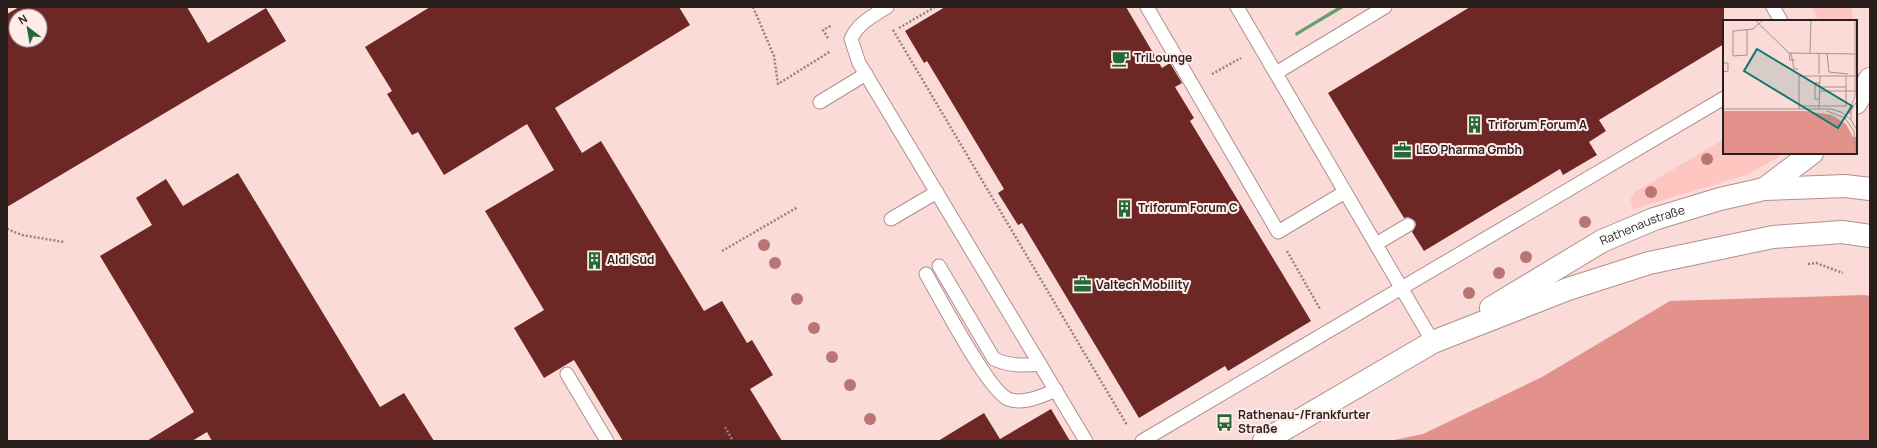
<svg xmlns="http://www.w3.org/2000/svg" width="1877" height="448" viewBox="0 0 1877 448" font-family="Manrope,sans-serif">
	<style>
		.green { fill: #fdc6c1 }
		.forest { fill: #e2918b }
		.water { fill: #64a16d }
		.building { fill: #6d2826; fill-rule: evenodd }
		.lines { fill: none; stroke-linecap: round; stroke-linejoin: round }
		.lane-casing { stroke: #af918e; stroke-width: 15 }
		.secondary-casing { stroke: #af918e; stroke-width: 24 }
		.path { stroke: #97817f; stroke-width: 2.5; stroke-dasharray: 2 2; stroke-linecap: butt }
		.lane { stroke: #fff; stroke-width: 13 }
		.secondary { stroke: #fff; stroke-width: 22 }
		.tree { fill: #b77574 }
		.labels { text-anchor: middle; stroke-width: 4; stroke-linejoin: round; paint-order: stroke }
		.poi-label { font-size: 12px; font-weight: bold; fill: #2b1f1e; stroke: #ffebe9; text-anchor: start }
		.street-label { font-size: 12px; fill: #2b1f1e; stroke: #ffebe9 }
		.inset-road { fill: none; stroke: #a8908e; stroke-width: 1 }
		.view { fill: #0f766e; fill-opacity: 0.15; stroke: #0f766e; stroke-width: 2 }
		.inset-edge { fill: none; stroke: #2b1f1e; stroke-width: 2 }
	</style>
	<rect width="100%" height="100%" fill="#fbdbd8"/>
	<path class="green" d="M 1811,7 L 1852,7 L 1853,21 L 1819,21 Z
		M 1724,139 L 1724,153 L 1785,153 L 1749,174 L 1634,209 C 1630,202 1629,198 1635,192 Z"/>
	<path class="forest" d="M 1864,295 L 1870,296 L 1870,441 L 1390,441 L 1423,434 L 1542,377 L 1670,301 Z"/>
	<path class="water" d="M 1338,7 L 1345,7 L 1296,36 L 1295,33 Z"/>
	<path class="building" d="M 19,7 L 187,7 L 208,43 L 266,8 L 286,41 L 7,207 L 7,14 ZM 16,16 L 40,16 L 40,40 L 16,40 Z
		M 430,7 L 679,7 L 690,25 L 555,108 L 582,153 L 601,141 L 704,311 L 722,301 L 747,343 L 752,340 L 773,375 L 750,389 L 782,441 L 623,441 L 574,360 L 544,378 L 514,328 L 544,310 L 485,211 L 554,170 L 527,124 L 444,175 L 418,132 L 412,135 L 387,94 L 392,91 L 365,47 Z
		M 945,7 L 1126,7 L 1162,68 L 1170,63 L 1182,83 L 1175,87 L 1194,118 L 1190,121 L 1311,321 L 1228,371 L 1225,366 L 1139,418 L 1022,223 L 1018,225 L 998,193 L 1004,189 L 927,61 L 924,63 L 905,31 Z
		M 1470,7 L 1724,7 L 1724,44 L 1599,120 L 1606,131 L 1589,142 L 1597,155 L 1563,175 L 1560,169 L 1424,251 L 1412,232 L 1416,225 L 1415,221 L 1408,217 L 1404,218 L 1328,93 Z
		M 238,173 L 380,407 L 404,393 L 434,441 L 212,441 L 207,432 L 192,441 L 147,441 L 194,412 L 100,256 L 152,225 L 136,198 L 166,179 L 183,206 Z
		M 1051,409 L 1070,441 L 938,441 L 984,413 L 1000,439 Z"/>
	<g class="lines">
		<defs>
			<path id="lane" d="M 887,7 C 873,16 858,23 851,39 L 859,63 L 1086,441
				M 1147,7 L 1278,232 L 1345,192
				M 1237,7 L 1433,342
				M 1773,7 L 1781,21
				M 1276,73 L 1385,7
				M 820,102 L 866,74
				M 891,219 L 937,192
				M 1376,244 L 1408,225
				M 939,266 L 994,359 C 1009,366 1025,366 1040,364
				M 926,274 C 939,296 988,391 1008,399 C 1023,405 1042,396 1056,390
				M 567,374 L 607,441
				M 1142,441 L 1724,98"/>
			<g id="secondary">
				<path d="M 1856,103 L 1870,79"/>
				<path d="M 1764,189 L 1812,153"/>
				<path id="s1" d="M 1491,308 L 1602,241 L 1654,219 L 1720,199 L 1764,189 L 1845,186 L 1870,189"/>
				<path d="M 1264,441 L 1433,342 L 1568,289 L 1649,263 L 1773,237 L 1842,232 L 1870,236"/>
			</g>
		</defs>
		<use href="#lane" class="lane-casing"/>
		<use href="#secondary" class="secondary-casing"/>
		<path class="path" d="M 753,7 L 774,56 L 778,84 L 831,51
			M 899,28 L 935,7
			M 893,30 L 1127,425
			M 828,38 L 823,30 L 832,25
			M 1212,74 L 1241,58
			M 7,229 L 22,235 L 64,242
			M 722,251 L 798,207
			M 1287,251 L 1320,309
			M 1808,264 L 1816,263 L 1843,273
			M 725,427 L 733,441"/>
		<use href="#lane" class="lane"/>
		<use href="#secondary" class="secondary"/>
	</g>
	<g class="tree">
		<circle cx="1707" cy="159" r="6"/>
		<circle cx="1651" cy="192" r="6"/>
		<circle cx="1585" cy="222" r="6"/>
		<circle cx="764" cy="245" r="6"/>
		<circle cx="1526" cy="257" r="6"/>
		<circle cx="775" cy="263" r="6"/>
		<circle cx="1499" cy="273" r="6"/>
		<circle cx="1469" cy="293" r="6"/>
		<circle cx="797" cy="299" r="6"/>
		<circle cx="814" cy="328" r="6"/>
		<circle cx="832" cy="357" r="6"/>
		<circle cx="850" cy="385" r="6"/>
		<circle cx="870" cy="419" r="6"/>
	</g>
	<defs>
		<symbol id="cafe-bare" viewBox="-9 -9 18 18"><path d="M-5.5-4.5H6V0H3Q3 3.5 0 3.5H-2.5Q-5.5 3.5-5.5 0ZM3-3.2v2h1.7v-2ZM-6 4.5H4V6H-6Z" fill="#256934" stroke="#ffebe9" stroke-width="2.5" paint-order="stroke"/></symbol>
		<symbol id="building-bare" viewBox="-9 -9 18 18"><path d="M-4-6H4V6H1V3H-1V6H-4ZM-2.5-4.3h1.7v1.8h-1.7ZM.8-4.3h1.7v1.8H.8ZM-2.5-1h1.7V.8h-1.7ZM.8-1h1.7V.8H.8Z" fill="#256934" stroke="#ffebe9" stroke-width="2.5" paint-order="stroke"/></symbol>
		<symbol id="office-bare" viewBox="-9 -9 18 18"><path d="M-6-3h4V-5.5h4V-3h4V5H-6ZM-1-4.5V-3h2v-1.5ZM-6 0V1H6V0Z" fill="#256934" stroke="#ffebe9" stroke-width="2.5" paint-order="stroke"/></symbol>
		<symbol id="bus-bare" viewBox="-9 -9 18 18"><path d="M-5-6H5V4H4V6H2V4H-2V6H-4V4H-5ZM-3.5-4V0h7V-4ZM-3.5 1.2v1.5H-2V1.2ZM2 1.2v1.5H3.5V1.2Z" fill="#256934" stroke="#ffebe9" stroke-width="2.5" paint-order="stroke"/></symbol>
	</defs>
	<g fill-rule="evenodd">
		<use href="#cafe-bare" x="1108" y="46" width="25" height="25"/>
		<use href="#building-bare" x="1462" y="112" width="25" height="25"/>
		<use href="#office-bare" x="1390" y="138" width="25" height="25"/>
		<use href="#building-bare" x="1112" y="196" width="25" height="25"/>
		<use href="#building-bare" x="582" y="248" width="25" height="25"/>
		<use href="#office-bare" x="1070" y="272" width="25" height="25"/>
		<use href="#bus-bare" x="1212" y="410" width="25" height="25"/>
	</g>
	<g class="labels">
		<g class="poi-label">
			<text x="1134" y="62">TriLounge</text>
			<text x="1488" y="129">Triforum Forum A</text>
			<text x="1416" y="154">LEO Pharma Gmbh</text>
			<text x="1138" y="212">Triforum Forum C</text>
			<text x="607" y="264">Aldi Süd</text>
			<text x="1096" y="289">Valtech Mobility</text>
			<text x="1238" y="419">Rathenau-/Frankfurter<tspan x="1238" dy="14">Straße</tspan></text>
		</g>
		<g class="street-label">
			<text dy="4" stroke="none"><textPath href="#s1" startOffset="173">Rathenaustraße</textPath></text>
		</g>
	</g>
	<g transform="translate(1723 20)">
		<rect width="134" height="134" fill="#fbdbd8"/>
		<path d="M 0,91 L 82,91 L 109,95 L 123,104 L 130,117 L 134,117 L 134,134 L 0,134 Z" fill="#e2918b"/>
		<path class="inset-road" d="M 32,0 L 66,33 L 134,34M 24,10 L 24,35 L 10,36 L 10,11 L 30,9 L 40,0M 66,33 L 67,40 L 72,40M 68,33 L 71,49 L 75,49M 87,33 L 88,0M 104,33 L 106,52 L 125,54M 0,43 L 5,43 L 5,51 L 0,52M 96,54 L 96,33M 97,67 L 123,67M 96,71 L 134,71M 96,79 L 92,79 L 92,63 L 97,63M 76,86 L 123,86 L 123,56M 0,89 L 108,89 L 118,92 L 128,100M 76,89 L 76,56 L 134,56M 96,89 L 97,56M 104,91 L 122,98M 128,91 L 128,100 L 134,110M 126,94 L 134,81M 122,98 L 132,77 L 132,0M 122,98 L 131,111 L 133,134"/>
		<path class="view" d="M 34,29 L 129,86 L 115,108 L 21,51 Z"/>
		<rect width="134" height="134" class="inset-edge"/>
	</g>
	<rect width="1877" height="448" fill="none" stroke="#2b1f1e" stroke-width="16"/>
	<g transform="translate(28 28) rotate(329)"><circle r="19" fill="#ffebe9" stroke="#aa9998"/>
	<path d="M0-3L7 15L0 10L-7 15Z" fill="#256934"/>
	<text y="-6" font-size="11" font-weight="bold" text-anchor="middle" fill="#2b1f1e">N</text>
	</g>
</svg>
